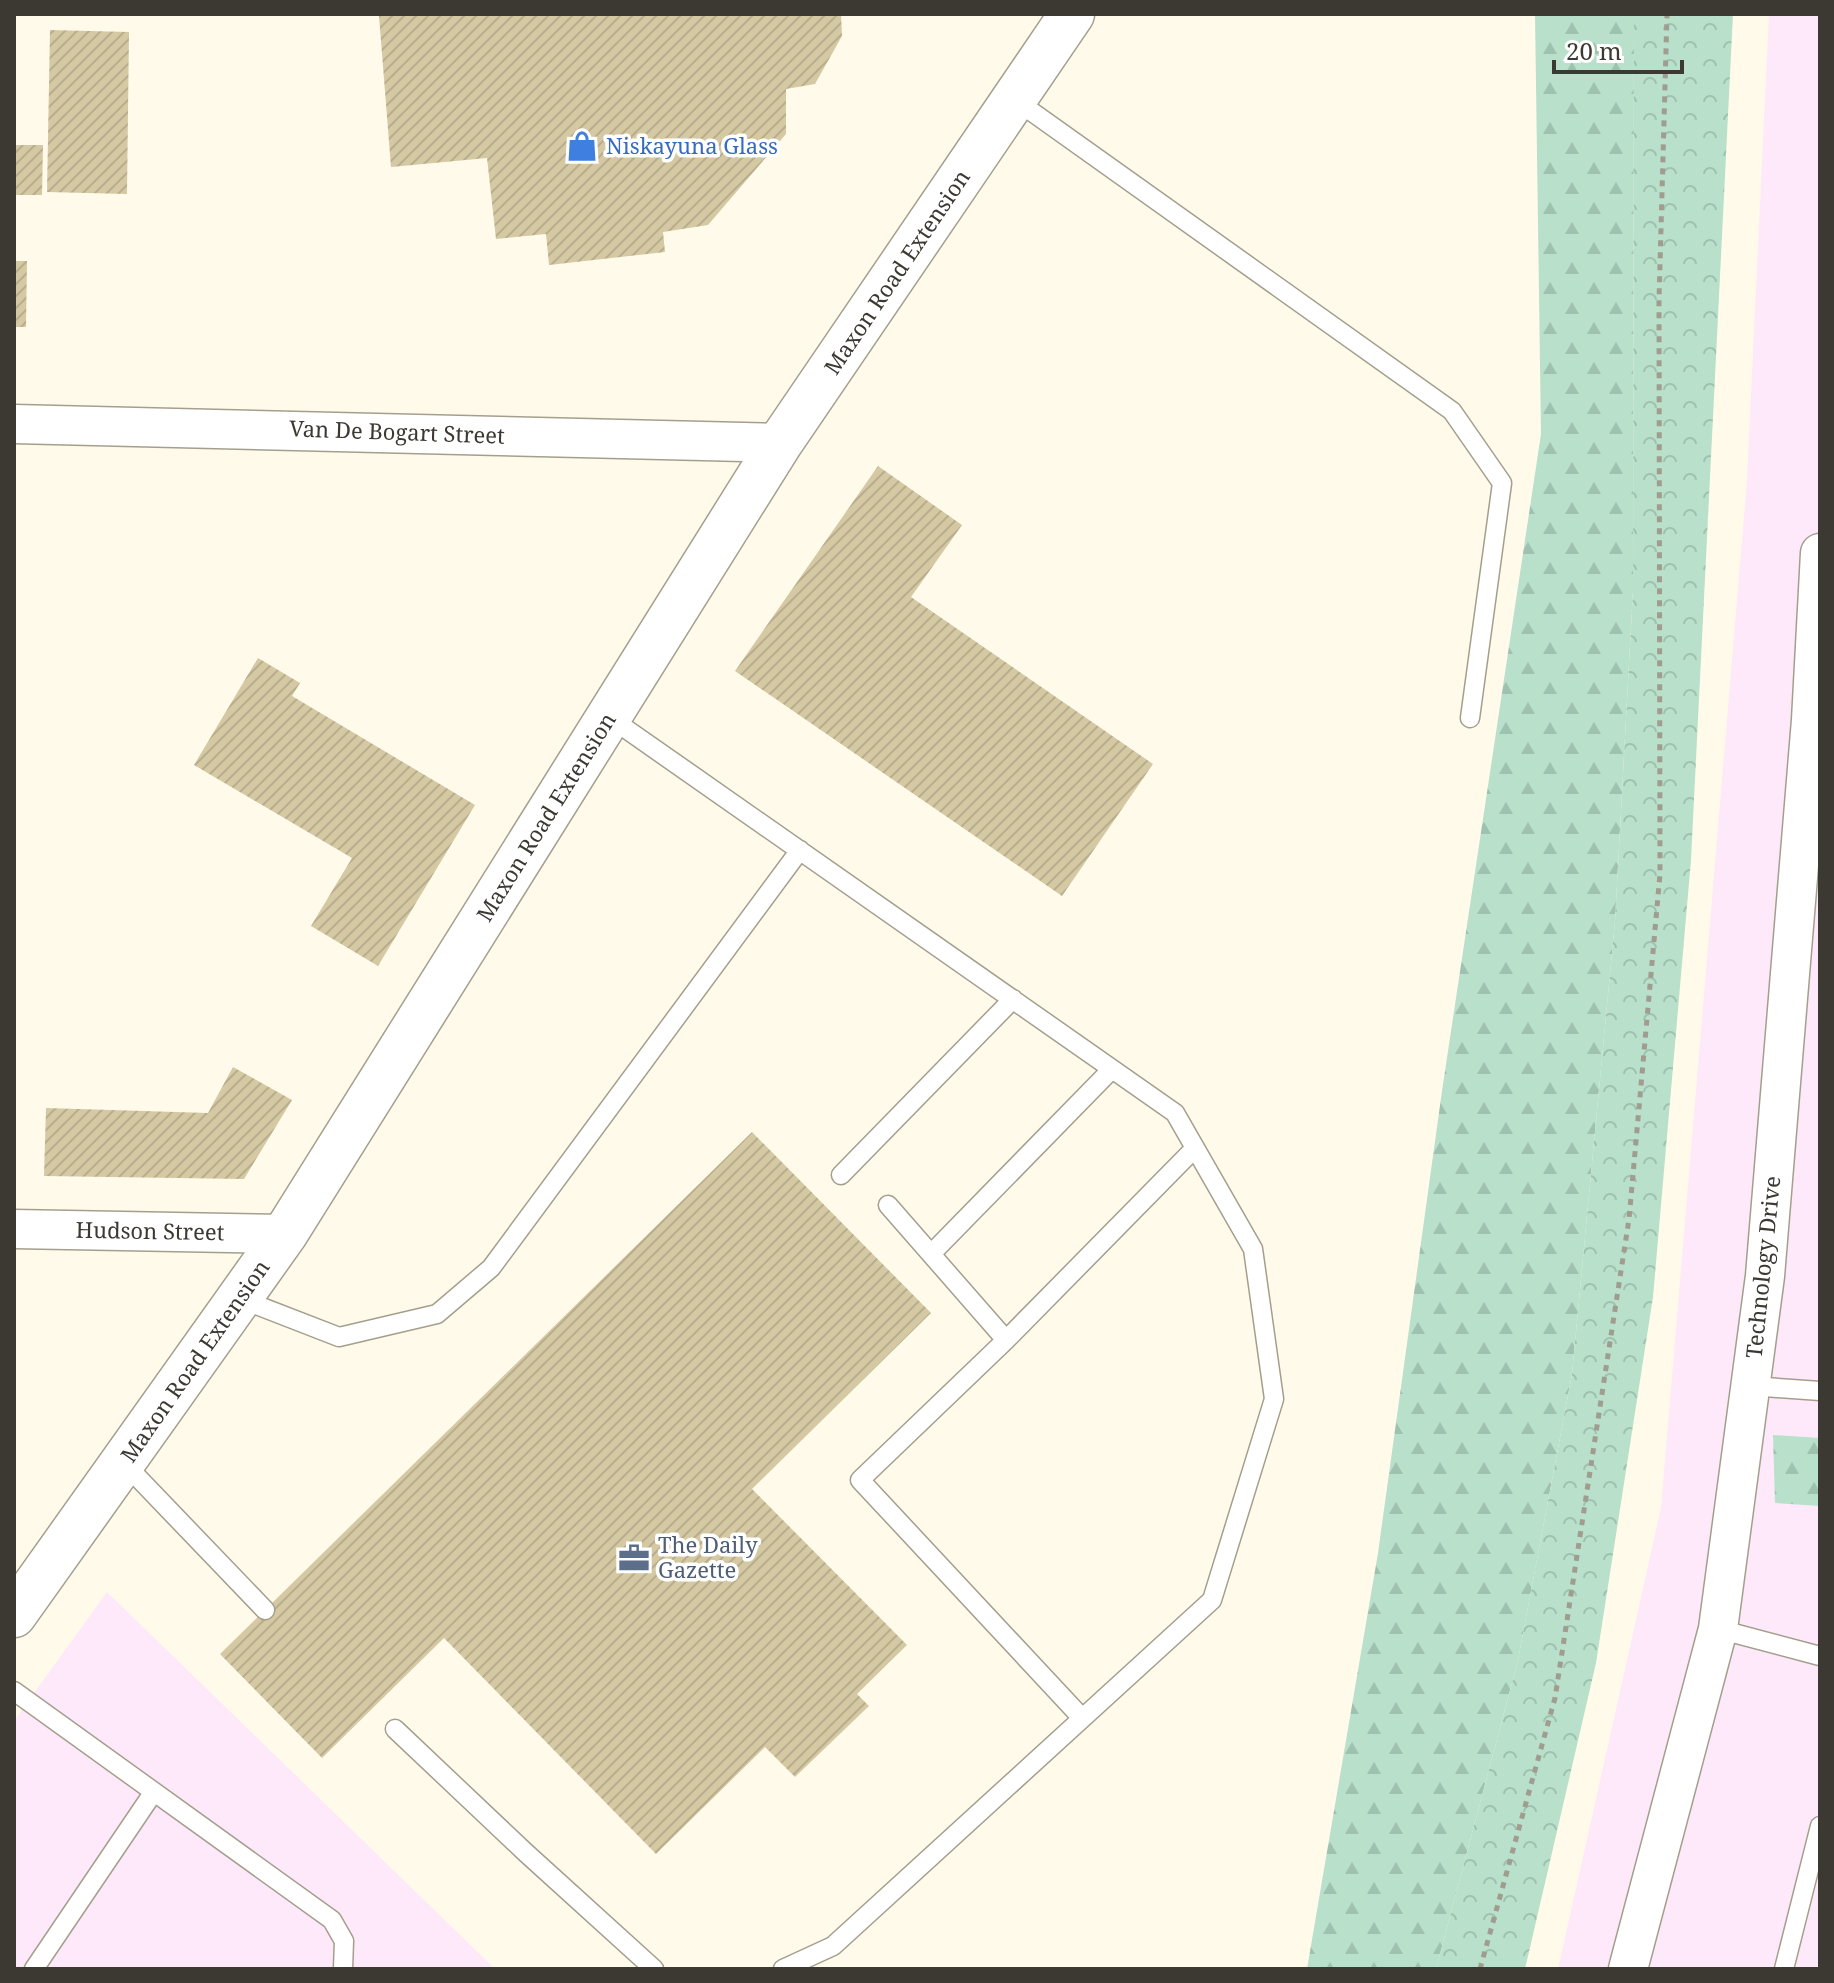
<svg xmlns="http://www.w3.org/2000/svg" width="1834" height="1983" viewBox="0 0 1834 1983" font-family="'Noto Serif',serif">
	<style>
		.industrial { fill: #fde9fa }
		.forest { fill: url(#forest-firs) }
		.park { fill: url(#park-crowns) }
		.building { fill: url(#building-hatch) }
		.lines { fill: none; stroke-linecap: round; stroke-linejoin: round }
		.service-casing { stroke: #a49f8d; stroke-width: 21 }
		.minor-casing { stroke: #a49f8d; stroke-width: 41 }
		.tertiary-casing { stroke: #a49f8d; stroke-width: 47 }
		.path { stroke: #a09d90; stroke-width: 5; stroke-dasharray: 6 6; stroke-linecap: butt }
		.service { stroke: #fff; stroke-width: 18 }
		.minor { stroke: #fff; stroke-width: 38 }
		.tertiary { stroke: #fff; stroke-width: 44 }
		.labels { text-anchor: middle; stroke-width: 7; stroke-linejoin: round; paint-order: stroke }
		.shop-label { font-size: 22px; fill: #366cbe; stroke: #fff; text-anchor: start }
		.street-label { font-size: 22px; fill: #3b3931; stroke: #fff }
		.service-label { font-size: 22px; fill: #4e5e75; stroke: #fff; text-anchor: start }
	</style>
	<defs>
		<pattern id="forest-firs" width="22" height="20" patternUnits="userSpaceOnUse" patternTransform="scale(2)"><rect width="22" height="20" fill="#b8e0cb"/><path d="M5 1l3.5 6h-7zM16 11l3.5 6h-7z" fill="#9fc1af"/></pattern>
		<pattern id="park-crowns" width="20" height="18" patternUnits="userSpaceOnUse" patternTransform="scale(2)"><rect width="20" height="18" fill="#b8e0cb"/><path d="M2 6a3 3 0 1 1 6 0M12 15a3 3 0 1 1 6 0" fill="none" stroke="#9fc1af"/></pattern>
		<pattern id="building-hatch" width="6" height="6" patternUnits="userSpaceOnUse" patternTransform="scale(2)"><rect width="6" height="6" fill="#d5c9a3"/><path d="M-1 1l2-2M0 6l6-6M5 7l2-2" fill="none" stroke="#b8ad8d"/></pattern>
	</defs>
	<rect width="100%" height="100%" fill="#fffaea"/>
	<path class="industrial" d="M 1769,14 L 1820,14 L 1820,1969 L 1558,1969 L 1661,1508 L 1747,481 Z
		M 107,1592 L 495,1969 L 14,1969 L 14,1721 Z"/>
	<path class="forest" d="M 1535,14 L 1634,14 L 1633,590 L 1615,921 L 1572,1374 L 1518,1660 L 1436,1969 L 1307,1969 L 1378,1553 L 1442,1091 L 1541,434 Z
		M 1773,1435 L 1820,1438 L 1820,1506 L 1775,1503 Z"/>
	<path class="park" d="M 1634,14 L 1733,14 L 1691,860 L 1653,1297 L 1596,1663 L 1525,1969 L 1436,1969 L 1518,1660 L 1572,1374 L 1615,921 L 1633,590 Z"/>
	<path class="building" d="M 402,14 L 841,14 L 842,36 L 815,84 L 786,89 L 786,134 L 708,225 L 663,232 L 665,252 L 549,265 L 546,234 L 496,239 L 487,158 L 391,167 L 379,16 Z
		M 50,30 L 129,32 L 127,194 L 47,192 Z
		M 14,145 L 43,145 L 42,195 L 14,195 Z
		M 14,261 L 27,261 L 26,327 L 14,327 Z
		M 878,466 L 962,525 L 911,597 L 1153,764 L 1062,896 L 735,671 Z
		M 258,658 L 300,683 L 292,696 L 475,805 L 378,966 L 311,926 L 352,858 L 194,765 Z
		M 233,1067 L 292,1100 L 244,1179 L 44,1176 L 46,1108 L 208,1113 Z
		M 752,1132 L 931,1313 L 752,1489 L 907,1645 L 857,1694 L 869,1706 L 795,1777 L 765,1747 L 656,1854 L 444,1638 L 322,1758 L 220,1654 Z"/>
	<g class="lines">
		<defs>
			<path id="service" d="M 1014,99 L 1452,411 L 1502,483 L 1470,718
				M 609,717 L 1175,1113 L 1253,1249 L 1274,1399 L 1212,1600 L 833,1946 L 783,1969
				M 841,1175 L 1013,999
				M 888,1205 L 1006,1340
				M 931,1254 L 1112,1069
				M 241,1299 L 339,1337 L 437,1314 L 491,1268 L 800,850
				M 1751,1386 L 1820,1391
				M 123,1462 L 265,1610
				M 1718,1629 L 1820,1656
				M 14,1691 L 332,1920 L 344,1941 L 343,1969
				M 1082,1718 L 860,1480 L 1006,1340 L 1195,1148
				M 395,1729 L 525,1852 L 654,1969
				M 34,1969 L 153,1793
				M 1784,1969 L 1820,1826"/>
			<path id="minor" d="M 14,424 L 780,443
				M 14,1229 L 285,1234
				M 1628,1969 L 1718,1629 L 1765,1276 L 1811,720 L 1820,553"/>
			<path id="tertiary" d="M 14,1615 L 285,1234 L 780,443 L 1072,14"/>
		</defs>
		<use href="#service" class="service-casing"/>
		<use href="#minor" class="minor-casing"/>
		<use href="#tertiary" class="tertiary-casing"/>
		<path class="path" d="M 1480,1969 L 1555,1698 L 1629,1219 L 1660,874 L 1659,300 L 1667,14"/>
		<use href="#service" class="service"/>
		<use href="#minor" class="minor"/>
		<use href="#tertiary" class="tertiary"/>
	</g>
	<defs>
		<symbol id="shop-bare" viewBox="-9 -9 18 18"><path d="M-5-2.5h2.3a2.7 3.5 0 0 1 5.4 0H5L5.5 6h-11ZM-1.5-2.5h3a1.5 2.3 0 0 0-3 0Z" fill="#3f7fe0" stroke="#fff" stroke-width="2.5" paint-order="stroke"/></symbol>
		<symbol id="office-bare" viewBox="-9 -9 18 18"><path d="M-6-3h4V-5.5h4V-3h4V5H-6ZM-1-4.5V-3h2v-1.5ZM-6 0V1H6V0Z" fill="#5c6f8a" stroke="#fff" stroke-width="2.5" paint-order="stroke"/></symbol>
	</defs>
	<g fill-rule="evenodd">
		<use href="#shop-bare" x="560" y="124" width="44" height="44"/>
		<use href="#office-bare" x="612" y="1536" width="44" height="44"/>
	</g>
	<g class="labels">
		<g class="shop-label">
			<text x="606" y="154">Niskayuna Glass</text>
		</g>
		<g class="street-label">
			<text transform="translate(897 272) rotate(-56)" y="8">Maxon Road Extension</text>
			<text transform="translate(397 432) rotate(2)" y="8">Van De Bogart Street</text>
			<text transform="translate(546 817) rotate(-58)" y="8">Maxon Road Extension</text>
			<text transform="translate(150 1231) rotate(1)" y="8">Hudson Street</text>
			<text transform="translate(1763 1267) rotate(-84)" y="8">Technology Drive</text>
			<text transform="translate(195 1361) rotate(-55)" y="8">Maxon Road Extension</text>
		</g>
		<g class="service-label">
			<text x="658" y="1553">The Daily<tspan x="658" dy="25">Gazette</tspan></text>
		</g>
	</g>
	<rect width="1834" height="1983" fill="none" stroke="#3b3931" stroke-width="32"/>
	<path d="M1554 60v12h128v-12" fill="none" stroke="#3b3931" stroke-width="4"/>
	<text x="1566" y="60" font-size="24" fill="#3b3931" stroke="#ffffff" stroke-width="6" paint-order="stroke">20 m</text>
</svg>
